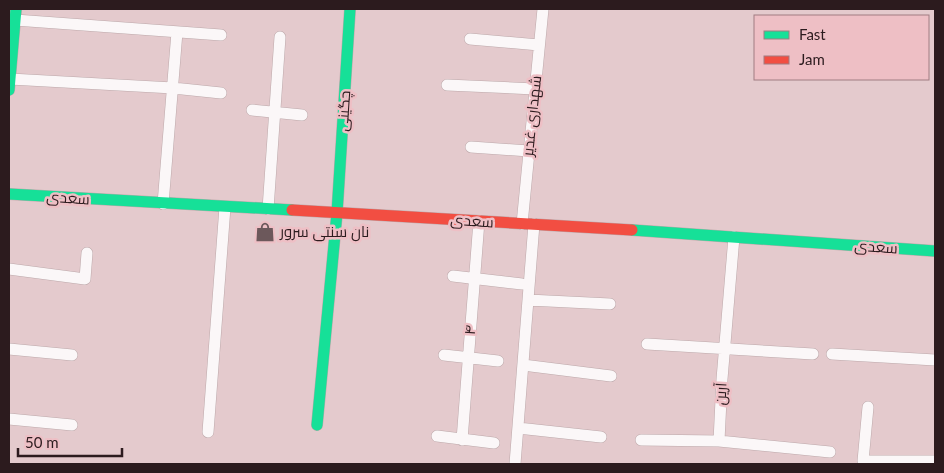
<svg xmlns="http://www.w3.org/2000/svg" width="944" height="473" viewBox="0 0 944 473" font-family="Lato,Cairo,sans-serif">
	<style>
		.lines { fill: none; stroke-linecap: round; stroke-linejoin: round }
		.street-casing { stroke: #bca8aa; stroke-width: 12 }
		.fast-casing { stroke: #bca8aa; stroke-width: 12 }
		.jam-casing { stroke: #bca8aa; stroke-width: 12 }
		.street { stroke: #fbf7f8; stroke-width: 11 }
		.fast { stroke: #16e098; stroke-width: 11 }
		.jam { stroke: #f24e42; stroke-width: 11 }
		.labels { text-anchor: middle; stroke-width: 5; stroke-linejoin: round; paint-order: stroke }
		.street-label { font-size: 15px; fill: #2c1b1e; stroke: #eebfc5 }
		.poi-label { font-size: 15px; fill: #2c1b1e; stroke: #eebfc5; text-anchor: start }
	</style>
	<rect width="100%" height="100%" fill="#e4cacd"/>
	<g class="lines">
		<defs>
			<path id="street" d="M 15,20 L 221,35
				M 470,39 L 539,45
				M 10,79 L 173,88 L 221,93
				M 447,85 L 535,89
				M 252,110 L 302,115
				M 471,147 L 529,151
				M 163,204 L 177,32
				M 268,209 L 280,37
				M 522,224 L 543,9
				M 734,237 L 722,379 L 719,441 L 830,452
				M 9,269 L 85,279 L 87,253
				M 453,276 L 522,284
				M 528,300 L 610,304
				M 647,344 L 813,354
				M 9,349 L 72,355
				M 832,354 L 935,360
				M 444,355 L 498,361
				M 523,365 L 611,376
				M 868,407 L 863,461 L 935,461
				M 9,419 L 72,425
				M 518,428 L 601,437
				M 208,432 L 225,207
				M 437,436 L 494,443
				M 462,440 L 479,221
				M 641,440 L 719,441
				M 515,464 L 534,224"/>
			<path id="fast" d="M 9,90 L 16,9
				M 9,194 L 292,210
				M 632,230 L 935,251
				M 317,425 L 337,213 L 350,9"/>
			<path id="jam" d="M 292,210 L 632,230"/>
		</defs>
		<use href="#street" class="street-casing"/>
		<use href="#fast" class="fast-casing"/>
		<use href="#jam" class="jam-casing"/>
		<use href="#street" class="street"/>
		<use href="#fast" class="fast"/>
		<use href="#jam" class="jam"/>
	</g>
	<defs>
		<symbol id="shop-bare" viewBox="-9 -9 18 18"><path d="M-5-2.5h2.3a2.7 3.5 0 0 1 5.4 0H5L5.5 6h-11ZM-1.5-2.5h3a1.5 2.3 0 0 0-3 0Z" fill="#6c585b" stroke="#eebfc5" stroke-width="2.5" paint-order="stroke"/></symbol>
	</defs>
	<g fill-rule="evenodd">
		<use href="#shop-bare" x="251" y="218" width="28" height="28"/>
	</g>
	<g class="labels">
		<g class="street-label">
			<text transform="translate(344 111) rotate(-86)" y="5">چگینی</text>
			<text transform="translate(532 116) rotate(-84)" y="5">شهداری غدیر</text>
			<text transform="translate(68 198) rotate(4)" y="5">سعدی</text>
			<text transform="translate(472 221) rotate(4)" y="5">سعدی</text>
			<text transform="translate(876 247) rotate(4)" y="5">سعدی</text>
			<text transform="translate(470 330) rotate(-86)" y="5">۴</text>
			<text transform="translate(721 394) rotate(-87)" y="5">آرین</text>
		</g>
		<g class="poi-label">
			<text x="280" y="237">نان سنتی سرور</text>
		</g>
	</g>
	<rect width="944" height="473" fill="none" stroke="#2c1b1e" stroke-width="20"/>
	<rect x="754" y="15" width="175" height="65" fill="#eebfc5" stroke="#a07d82"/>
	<rect x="764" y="31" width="25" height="8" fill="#16e098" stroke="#a07d82"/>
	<text x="799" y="40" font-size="15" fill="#2c1b1e">Fast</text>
	<rect x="764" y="56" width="25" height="8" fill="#f24e42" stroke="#a07d82"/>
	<text x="799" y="65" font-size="15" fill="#2c1b1e">Jam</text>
	<path d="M18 448v8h104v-8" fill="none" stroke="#2c1b1e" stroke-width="2.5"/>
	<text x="25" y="448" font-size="15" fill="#2c1b1e" stroke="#eebfc5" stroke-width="4" paint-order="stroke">50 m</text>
</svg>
